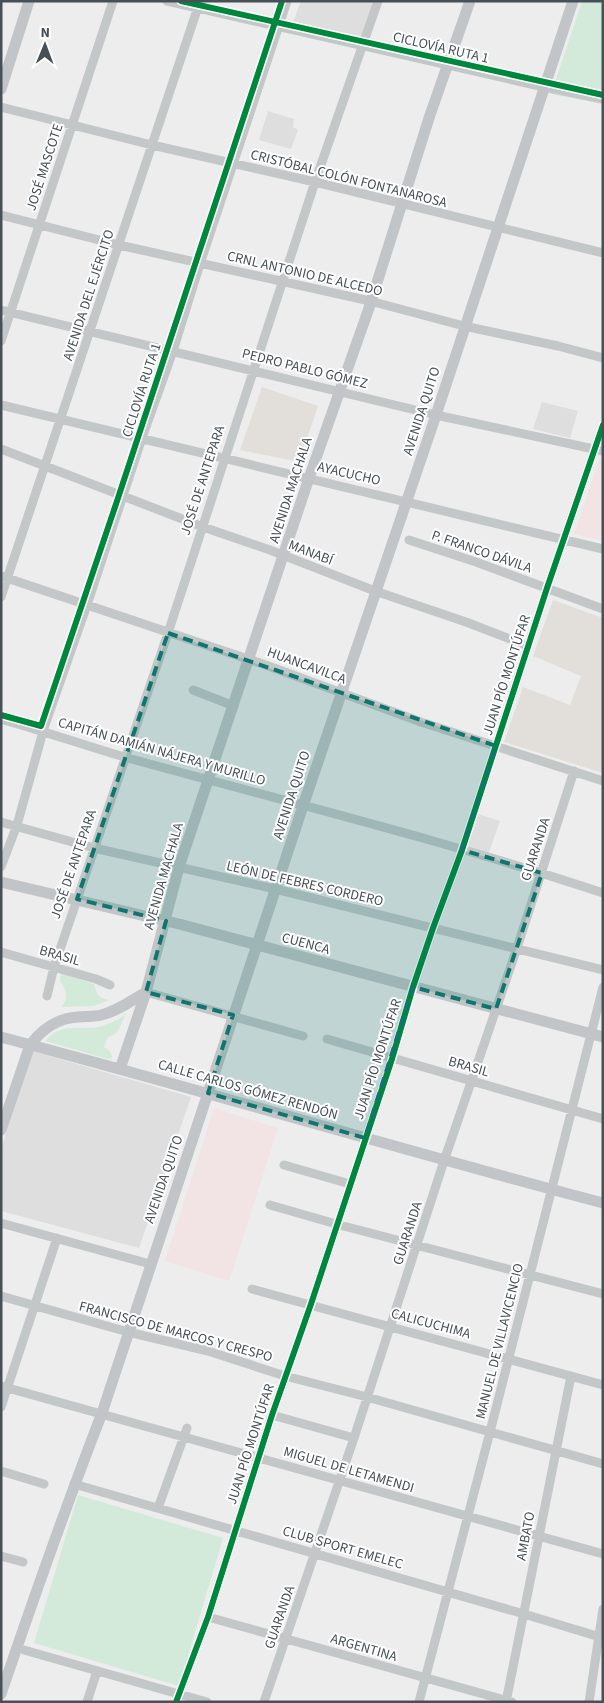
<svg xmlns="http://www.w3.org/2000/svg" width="604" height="1703" viewBox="0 0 604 1703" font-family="'Source Sans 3',sans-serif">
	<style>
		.commercial { fill: #e2dfda }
		.education { fill: #dfdede }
		.medical { fill: #f2e4e4 }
		.green { fill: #d3eada }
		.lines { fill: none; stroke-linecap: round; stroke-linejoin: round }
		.minor { stroke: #c4c7c8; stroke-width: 9 }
		.major { stroke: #c2c5c8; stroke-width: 11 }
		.cycleway-casing { stroke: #fff; stroke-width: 9 }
		.cycleway { stroke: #00873e; stroke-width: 6 }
		.marked { fill: #0f766e; fill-opacity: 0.2; stroke: #0f766e; stroke-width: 4; stroke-dasharray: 10 6; stroke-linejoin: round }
		.labels { text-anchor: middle; stroke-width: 4; stroke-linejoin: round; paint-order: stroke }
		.street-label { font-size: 14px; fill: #465056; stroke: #fff }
	</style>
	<rect width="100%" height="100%" fill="#ededed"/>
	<path class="commercial" d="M 262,387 L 318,406 L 299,462 L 240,450 Z
		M 553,600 L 603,618 L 603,773 L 504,742 L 523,687 L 570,705 L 581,676 L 533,656 Z"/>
	<path class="education" d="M 301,1 L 373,1 L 362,37 L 293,22 Z
		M 268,111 L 294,119 L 293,127 L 298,130 L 291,149 L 259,140 Z
		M 542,402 L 578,411 L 570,438 L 533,429 Z
		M 478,814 L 500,821 L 488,855 L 466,848 Z
		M 32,1051 L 191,1097 L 139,1248 L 1,1211 L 1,1149 Z"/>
	<path class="medical" d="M 599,459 L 603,460 L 603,541 L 574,534 Z
		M 214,1108 L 278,1128 L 229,1281 L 165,1261 Z"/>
	<path class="green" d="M 582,1 L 603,1 L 603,104 L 551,94 Z
		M 61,973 L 94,984 C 96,993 98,998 109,1000 L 94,1006 L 62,1007 C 68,997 67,990 60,981 Z
		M 125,1015 C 120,1026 119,1035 108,1037 L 104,1047 C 109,1050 112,1052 112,1058 L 108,1059 L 45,1041 C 61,1022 77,1030 98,1027 C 108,1025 116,1020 125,1015 Z
		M 78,1495 L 223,1538 L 179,1686 L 34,1643 Z"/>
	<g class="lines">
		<path class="minor" d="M 167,1 L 544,87 L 603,99
			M 1,107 L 152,145 L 315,182 L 603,253
			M 1,215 L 119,245 L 370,301 L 464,326 L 558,346 L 603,358
			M 1,310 L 436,415 L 603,451
			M 1,341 L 113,1
			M 1,405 L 603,549
			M 1,449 L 203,527 L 270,550 L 375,591 L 466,622 L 528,646
			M 409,540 L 476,562 L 603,609
			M 1,576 L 263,664 L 421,722 L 603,781
			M 1,597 L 200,1
			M 193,690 L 234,706
			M 1,719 C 44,731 86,746 128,758 C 287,802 447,841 603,893
			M 1,822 L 94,848 L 275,889 L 603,970
			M 1,867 L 17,825 L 44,728 L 87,605 L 142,438 L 173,351 L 200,264 L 287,1
			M 1,952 L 96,979 L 110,985
			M 146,992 L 303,1036
			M 47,996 L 54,967 L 168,633 L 315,182 L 378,1
			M 327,1039 L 603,1119
			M 284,1165 L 350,1184
			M 270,1205 L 336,1224 L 603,1294
			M 1,1223 L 150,1264
			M 252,1289 L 603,1385
			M 1,1296 L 128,1332 L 208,1351 L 285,1376 L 367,1397 L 603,1464
			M 1,1386 L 603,1554
			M 1,1407 L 57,1238
			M 272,1415 L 354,1438
			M 1,1471 L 44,1484
			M 74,1484 L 524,1614 L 603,1638
			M 158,1508 L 187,1428
			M 1,1556 L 23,1562
			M 208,1617 L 512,1702
			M 24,1650 L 207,1702
			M 87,1702 L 97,1671
			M 176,1702 L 208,1617 L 272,1415 L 311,1304 L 392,1059 L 413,987 L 433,928 L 462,850 L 547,588 L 603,425
			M 264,1702 L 354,1438 L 444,1161 L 517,948 L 574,771
			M 419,1702 L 490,1432 L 603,987
			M 506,1702 L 571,1376
			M 589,1702 L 603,1609"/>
		<path class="major" d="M 1,89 L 29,1
			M 1,882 L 179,924 L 603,1037
			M 1,1037 C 202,1090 402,1150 603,1203
			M 120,1069 L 146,992 L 179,867 L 309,478 L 368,311 L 430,115 L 470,1
			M 1,1130 L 30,1045 C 42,1029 58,1018 78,1017 C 86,1016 94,1017 101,1015 C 118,1011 132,1000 146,992
			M 1,1694 C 33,1600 66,1506 102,1413 L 303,806 L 436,415 L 573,1"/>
		<defs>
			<path id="cycleway" d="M 181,1 L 603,95
				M 1,715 L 41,726 L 116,504 L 282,1
				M 176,1702 L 208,1617 L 272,1415 L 311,1304 L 392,1059 L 413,987 L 433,928 L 462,850 L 547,588 L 603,425"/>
		</defs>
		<use href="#cycleway" class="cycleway-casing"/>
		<use href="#cycleway" class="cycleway"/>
	</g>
	<path class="marked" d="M 168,633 L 496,746 L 462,850 L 542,873 L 496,1009 L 413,987 L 365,1138 L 208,1093 L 233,1015 L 146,992 L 166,921 L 77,899 Z"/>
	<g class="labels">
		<g class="street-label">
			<text transform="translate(441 47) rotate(13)" y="5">CICLOVÍA RUTA 1</text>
			<text transform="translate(44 167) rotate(-72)" y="5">JOSÉ MASCOTE</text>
			<text transform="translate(349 178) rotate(14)" y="5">CRISTÓBAL COLÓN FONTANAROSA</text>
			<text transform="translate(305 273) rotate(13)" y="5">CRNL ANTONIO DE ALCEDO</text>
			<text transform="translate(88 295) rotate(-72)" y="5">AVENIDA DEL EJÉRCITO</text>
			<text transform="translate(305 368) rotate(14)" y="5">PEDRO PABLO GÓMEZ</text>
			<text transform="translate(141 390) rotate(-72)" y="5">CICLOVÍA RUTA 1</text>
			<text transform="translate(421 411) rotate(-72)" y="5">AVENIDA QUITO</text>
			<text transform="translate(349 473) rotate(13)" y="5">AYACUCHO</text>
			<text transform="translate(202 480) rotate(-72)" y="5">JOSÉ DE ANTEPARA</text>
			<text transform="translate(290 490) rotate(-72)" y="5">AVENIDA MACHALA</text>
			<text transform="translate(482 551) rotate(19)" y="5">P. FRANCO DÁVILA</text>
			<text transform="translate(311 552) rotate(21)" y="5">MANABÍ</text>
			<text transform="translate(307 665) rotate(20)" y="5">HUANCAVILCA</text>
			<text transform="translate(506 675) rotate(-72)" y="5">JUAN PÍO MONTÚFAR</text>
			<text transform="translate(162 751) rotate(16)" y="5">CAPITÁN DAMIÁN NÁJERA Y MURILLO</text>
			<text transform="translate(291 795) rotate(-72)" y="5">AVENIDA QUITO</text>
			<text transform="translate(535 849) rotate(-72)" y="5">GUARANDA</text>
			<text transform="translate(73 864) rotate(-71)" y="5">JOSÉ DE ANTEPARA</text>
			<text transform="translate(163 876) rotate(-74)" y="5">AVENIDA MACHALA</text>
			<text transform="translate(305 883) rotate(13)" y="5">LEÓN DE FEBRES CORDERO</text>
			<text transform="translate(306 943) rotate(15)" y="5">CUENCA</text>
			<text transform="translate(60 955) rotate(16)" y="5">BRASIL</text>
			<text transform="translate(377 1059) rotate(-72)" y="5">JUAN PÍO MONTÚFAR</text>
			<text transform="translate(469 1066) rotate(16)" y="5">BRASIL</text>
			<text transform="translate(248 1089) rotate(16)" y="5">CALLE CARLOS GÓMEZ RENDÓN</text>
			<text transform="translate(163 1179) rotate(-71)" y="5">AVENIDA QUITO</text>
			<text transform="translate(407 1233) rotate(-72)" y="5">GUARANDA</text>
			<text transform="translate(431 1323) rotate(15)" y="5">CALICUCHIMA</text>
			<text transform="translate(176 1331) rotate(15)" y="5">FRANCISCO DE MARCOS Y CRESPO</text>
			<text transform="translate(499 1341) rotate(-76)" y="5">MANUEL DE VILLAVICENCIO</text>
			<text transform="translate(250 1444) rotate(-72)" y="5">JUAN PÍO MONTÚFAR</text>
			<text transform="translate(349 1469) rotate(16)" y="5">MIGUEL DE LETAMENDI</text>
			<text transform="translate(525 1536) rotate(-79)" y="5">AMBATO</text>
			<text transform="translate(343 1547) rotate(16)" y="5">CLUB SPORT EMELEC</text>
			<text transform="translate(279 1617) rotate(-71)" y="5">GUARANDA</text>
			<text transform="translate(364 1647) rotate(16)" y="5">ARGENTINA</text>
		</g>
	</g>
	<rect width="604" height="1703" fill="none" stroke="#465056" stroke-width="5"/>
	<g transform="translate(45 45) rotate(1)" stroke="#ffffff" stroke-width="4" paint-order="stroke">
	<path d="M0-4L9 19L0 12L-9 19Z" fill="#465056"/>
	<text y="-8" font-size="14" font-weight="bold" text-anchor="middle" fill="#465056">N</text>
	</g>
</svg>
